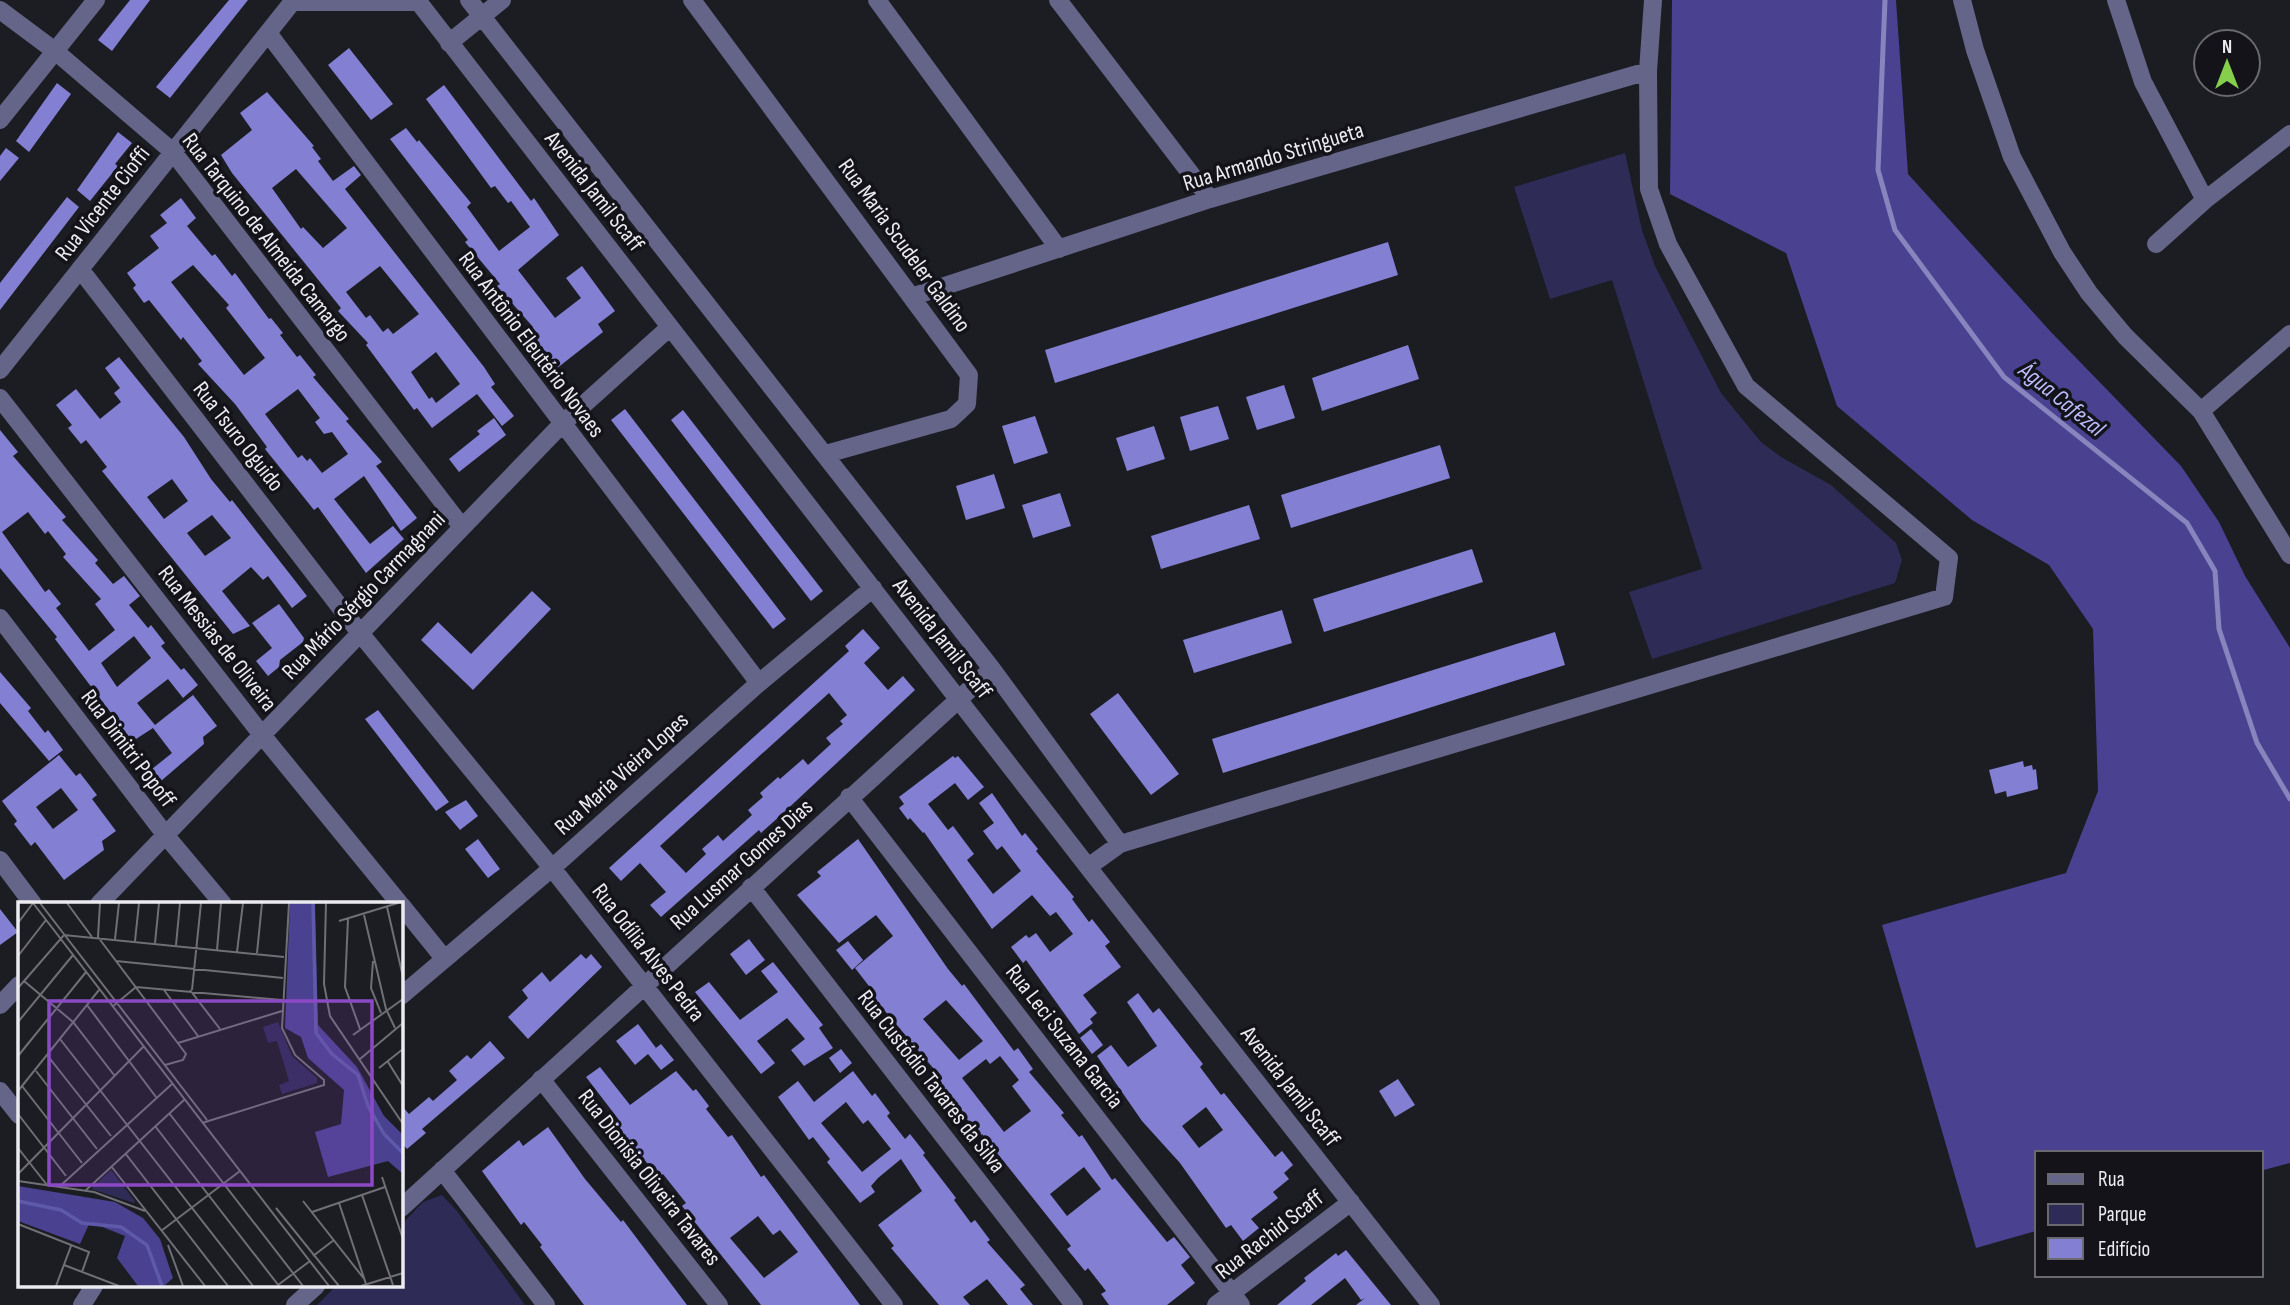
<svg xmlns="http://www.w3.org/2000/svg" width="2290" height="1305" viewBox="0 0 2290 1305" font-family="'Sofia Sans Condensed',sans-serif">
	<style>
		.green { fill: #2e2b56 }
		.forest { fill: #4a4290 }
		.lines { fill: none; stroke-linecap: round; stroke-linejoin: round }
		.stream { stroke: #8885be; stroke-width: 5 }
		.building { fill: #8380d4; fill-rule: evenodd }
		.minor { stroke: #646588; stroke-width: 18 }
		.labels { text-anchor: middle; stroke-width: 7; stroke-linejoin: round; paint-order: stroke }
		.street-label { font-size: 23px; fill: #ebebf0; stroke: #131319 }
		.water-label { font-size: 24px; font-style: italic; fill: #bcbcfe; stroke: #131319 }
		.inset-river { fill: none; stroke: #5e59a8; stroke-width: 3.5 }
		.inset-road { fill: none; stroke: #6f6f75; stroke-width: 2 }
		.view { fill: #8c49c6; fill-opacity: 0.15; stroke: #8c49c6; stroke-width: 3.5 }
		.inset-edge { fill: none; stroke: #ebebf0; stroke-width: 3.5 }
	</style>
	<rect width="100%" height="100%" fill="#1c1c23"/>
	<path class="green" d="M 1625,153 L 1642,230 L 1655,266 L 1721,393 L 1761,442 L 1781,457 L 1831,485 L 1896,543 L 1902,560 L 1895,583 L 1652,659 L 1629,592 L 1702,569 L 1612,280 L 1550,299 L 1514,187 Z
		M 442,1195 L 457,1211 L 525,1305 L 317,1305 L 336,1286 L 401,1286 L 401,1225 L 423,1202 Z"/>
	<path class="forest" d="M 1672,0 L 1896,0 L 1908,174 L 2050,331 L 2181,466 L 2219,522 L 2245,576 L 2290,648 L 2290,1163 L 2260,1171 L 2260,1153 L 2036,1153 L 2036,1231 L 1976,1248 L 1882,925 L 2066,873 L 2098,791 L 2093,629 L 2049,565 L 1972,520 L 1837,406 L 1786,253 L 1670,194 Z"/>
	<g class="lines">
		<path class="stream" d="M 1885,0 L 1878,170 L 1895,230 L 2004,377 L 2187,523 L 2215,571 L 2219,629 L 2257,743 L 2290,799"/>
	</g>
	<path class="building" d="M 130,0 L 150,0 L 112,51 L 98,40 Z
		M 229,0 L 248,0 L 170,98 L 156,87 Z
		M 349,48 L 393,104 L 371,120 L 328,65 Z
		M 57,83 L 71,94 L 29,152 L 16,141 Z
		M 444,85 L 531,201 L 534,198 L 559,235 L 518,270 L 555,318 L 581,298 L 566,278 L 582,266 L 615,311 L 598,324 L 603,332 L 556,369 L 527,332 L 533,327 L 497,286 L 500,284 L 465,242 L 468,240 L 390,139 L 406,128 L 417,142 L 419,140 L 471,203 L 467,207 L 499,251 L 530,227 L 511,201 L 508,203 L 495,186 L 491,188 L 426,99 Z
		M 267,92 L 314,146 L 312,147 L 321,159 L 318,161 L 333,181 L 354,166 L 361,175 L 345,189 L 484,367 L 495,384 L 491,387 L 514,416 L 502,426 L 477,394 L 432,428 L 417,408 L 414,410 L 366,345 L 368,343 L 338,311 L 341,308 L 232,173 L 221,155 L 252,130 L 240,113 ZM 296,169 L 347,228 L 323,248 L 303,227 L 301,229 L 272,188 ZM 380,266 L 419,314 L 393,334 L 388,328 L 383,332 L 370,315 L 366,318 L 346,292 ZM 436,352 L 460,384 L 436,403 L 432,397 L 429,399 L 411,372 Z
		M 118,132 L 132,143 L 115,164 L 118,166 L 90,201 L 77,190 Z
		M 6,148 L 19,158 L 0,181 L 0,156 Z
		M 67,197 L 79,207 L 0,310 L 0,283 Z
		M 181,198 L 196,218 L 187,226 L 212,256 L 215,254 L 232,276 L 235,273 L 269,319 L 271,318 L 283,333 L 280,335 L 297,357 L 300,355 L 316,375 L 313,377 L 349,419 L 346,421 L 382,462 L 376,466 L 417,518 L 401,531 L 364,476 L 334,499 L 370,544 L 393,526 L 404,539 L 366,573 L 318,507 L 314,510 L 265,449 L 267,447 L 235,404 L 198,364 L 202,361 L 183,337 L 181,340 L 149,300 L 144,303 L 133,288 L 136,285 L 127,273 L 159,248 L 150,236 L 167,223 L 160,215 ZM 193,265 L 229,305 L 226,308 L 265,358 L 244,375 L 171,282 ZM 298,389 L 320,418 L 315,422 L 324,434 L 332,432 L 348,454 L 322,473 L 310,458 L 307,461 L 302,455 L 298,458 L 265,414 Z
		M 1388,242 L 1398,275 L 1055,383 L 1045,350 Z
		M 1408,345 L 1419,379 L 1322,411 L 1312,378 Z
		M 119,357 L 184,437 L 211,479 L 230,502 L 232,500 L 307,596 L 292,608 L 268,576 L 263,580 L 251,567 L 222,591 L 250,626 L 233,634 L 102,471 L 107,467 L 86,440 L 81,444 L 68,428 L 72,425 L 56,405 L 76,389 L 100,419 L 121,402 L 114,393 L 120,388 L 105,368 ZM 172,479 L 188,501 L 164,519 L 147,497 ZM 212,515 L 231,538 L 205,556 L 187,533 Z
		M 1284,385 L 1295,418 L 1257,430 L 1246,397 Z
		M 1218,406 L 1229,439 L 1190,451 L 1180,417 Z
		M 625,409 L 786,619 L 773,629 L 611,420 Z
		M 683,410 L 823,591 L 811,601 L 671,420 Z
		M 1035,416 L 1048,453 L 1014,464 L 1002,426 Z
		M 494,418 L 506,435 L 459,472 L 449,459 L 480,434 L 477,431 Z
		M 1154,426 L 1165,459 L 1127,471 L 1116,438 Z
		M 0,430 L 18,452 L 13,456 L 66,517 L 62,520 L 98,560 L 95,563 L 113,584 L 124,576 L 140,596 L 129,605 L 148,628 L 151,625 L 165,643 L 161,646 L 181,670 L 184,668 L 198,685 L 183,698 L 168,679 L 137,703 L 155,725 L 193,695 L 217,726 L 203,737 L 204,744 L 161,781 L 152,769 L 172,753 L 153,728 L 136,739 L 134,736 L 130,738 L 55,639 L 57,637 L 0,568 ZM 28,512 L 45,534 L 48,531 L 66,554 L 63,557 L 101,599 L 95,604 L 115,630 L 89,651 L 56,608 L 61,604 L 49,589 L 45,592 L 2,532 ZM 134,636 L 151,658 L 117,687 L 101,663 Z
		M 1440,445 L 1450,478 L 1291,528 L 1281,495 Z
		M 994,474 L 1005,508 L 966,520 L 956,486 Z
		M 1060,493 L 1071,526 L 1033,538 L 1022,505 Z
		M 1249,505 L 1260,539 L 1161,569 L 1151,536 Z
		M 1472,549 L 1483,582 L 1324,632 L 1313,599 Z
		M 532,591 L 551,609 L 473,690 L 421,640 L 438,622 L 471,654 Z
		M 279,604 L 304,638 L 303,642 L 280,660 L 279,667 L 268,676 L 256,661 L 272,648 L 252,623 Z
		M 1282,610 L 1292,643 L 1194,673 L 1183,640 Z
		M 863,629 L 880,648 L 864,663 L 888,690 L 903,676 L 915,690 L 781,815 L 761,833 L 759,830 L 661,917 L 650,905 L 666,892 L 640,863 L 621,881 L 609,868 L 849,651 L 845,646 ZM 829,693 L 847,715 L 840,721 L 843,724 L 826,738 L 831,744 L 808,765 L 803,759 L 780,779 L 778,777 L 760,793 L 763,797 L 748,810 L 752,815 L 723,841 L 718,835 L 702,849 L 706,854 L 686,873 L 660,846 Z
		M 1555,632 L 1565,665 L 1223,773 L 1212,739 Z
		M 0,672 L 31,708 L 28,711 L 45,733 L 48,730 L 63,750 L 49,761 L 0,703 Z
		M 1118,693 L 1179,774 L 1151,795 L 1090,714 Z
		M 378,710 L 449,802 L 436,811 L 365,719 Z
		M 59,755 L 76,776 L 80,773 L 97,795 L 92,799 L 116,831 L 102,841 L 104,850 L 64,880 L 35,842 L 31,846 L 14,824 L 17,821 L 2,801 ZM 61,788 L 78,810 L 53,829 L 36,807 Z
		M 953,756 L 955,758 L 958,756 L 984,787 L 968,800 L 955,783 L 928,804 L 948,830 L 953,826 L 974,854 L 967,860 L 993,894 L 1021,871 L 1002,846 L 997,850 L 983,831 L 994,823 L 979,803 L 992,793 L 1022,836 L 1025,833 L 1038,849 L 1036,851 L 1074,897 L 1072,899 L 1089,922 L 1092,919 L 1110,942 L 1105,946 L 1121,967 L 1083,995 L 1097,1013 L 1090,1019 L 1093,1023 L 1079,1034 L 1026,960 L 1023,963 L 1011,947 L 1026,935 L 1029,938 L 1036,933 L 1050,952 L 1073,934 L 1056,912 L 1050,916 L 1032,895 L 992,929 L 924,832 L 923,833 L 910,818 L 908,820 L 899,808 L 904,804 L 899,797 Z
		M 2023,761 L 2024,767 L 2032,765 L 2033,770 L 2036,769 L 2038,789 L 2007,797 L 2006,791 L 1995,794 L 1989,770 Z
		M 466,800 L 478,816 L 460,830 L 445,812 Z
		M 478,839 L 500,869 L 488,878 L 465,849 Z
		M 858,839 L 948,969 L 962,986 L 964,984 L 1014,1051 L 1018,1048 L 1033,1069 L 1029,1072 L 1064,1113 L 1061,1115 L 1079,1137 L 1082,1135 L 1112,1180 L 1115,1178 L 1167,1242 L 1174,1237 L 1190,1257 L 1181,1265 L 1195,1283 L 1167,1305 L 1109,1305 L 1101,1294 L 1106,1291 L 1088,1268 L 1085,1271 L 1067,1249 L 1071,1246 L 982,1134 L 980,1136 L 962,1113 L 936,1077 L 939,1075 L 869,992 L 872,990 L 855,968 L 893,936 L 876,915 L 839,943 L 797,895 L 821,876 L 817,872 ZM 946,1000 L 983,1041 L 959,1060 L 923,1019 ZM 1000,1056 L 1019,1080 L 1025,1075 L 1012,1086 L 1031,1111 L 1004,1132 L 962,1078 L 986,1059 L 990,1064 ZM 1084,1167 L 1101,1189 L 1067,1216 L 1050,1194 Z
		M 0,909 L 18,932 L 0,945 Z
		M 749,939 L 765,960 L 746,975 L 730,954 Z
		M 848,941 L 863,960 L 852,970 L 836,950 Z
		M 581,954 L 586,959 L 591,954 L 602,967 L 528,1039 L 508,1017 L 528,998 L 522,990 L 542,972 L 550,982 Z
		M 773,962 L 823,1025 L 819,1028 L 833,1048 L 804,1066 L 791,1050 L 805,1039 L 787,1018 L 757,1041 L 775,1063 L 761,1074 L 695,992 L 709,982 L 740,1020 L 778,992 L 761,971 Z
		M 1138,993 L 1153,1013 L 1159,1008 L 1203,1064 L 1200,1067 L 1221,1095 L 1224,1093 L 1275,1157 L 1282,1151 L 1293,1165 L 1284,1173 L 1289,1179 L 1273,1192 L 1278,1198 L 1251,1219 L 1259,1228 L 1243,1241 L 1231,1225 L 1226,1228 L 1180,1163 L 1142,1121 L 1097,1056 L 1111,1045 L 1128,1067 L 1157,1046 L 1127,1002 ZM 1206,1107 L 1223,1130 L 1199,1148 L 1182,1126 Z
		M 638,1024 L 656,1048 L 652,1051 L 661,1044 L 674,1060 L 661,1070 L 648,1054 L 635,1065 L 616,1041 Z
		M 1091,1029 L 1103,1045 L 1092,1054 L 1080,1038 Z
		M 490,1041 L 505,1058 L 422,1129 L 426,1133 L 407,1149 L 401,1142 L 401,1105 L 409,1114 L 429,1097 L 433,1101 L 457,1080 L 449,1071 L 467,1055 L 471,1059 Z
		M 841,1049 L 852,1063 L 840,1073 L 829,1058 Z
		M 600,1067 L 630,1105 L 676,1071 L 693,1091 L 696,1089 L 709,1106 L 706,1109 L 728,1137 L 732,1135 L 761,1177 L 764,1175 L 860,1305 L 761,1305 L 682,1206 L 686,1203 L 663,1174 L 659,1178 L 615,1123 L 619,1120 L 586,1077 ZM 758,1216 L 773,1235 L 780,1230 L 798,1252 L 764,1278 L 730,1238 Z
		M 853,1071 L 872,1096 L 875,1093 L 890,1113 L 887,1116 L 905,1139 L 910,1134 L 925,1153 L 923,1155 L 956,1198 L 954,1200 L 971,1223 L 975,1220 L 990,1240 L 987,1242 L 1025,1285 L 1020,1289 L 1033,1305 L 1008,1305 L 987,1279 L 963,1297 L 970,1305 L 939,1305 L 891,1248 L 894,1246 L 878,1225 L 922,1191 L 901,1159 L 878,1178 L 871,1186 L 875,1192 L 860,1203 L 827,1162 L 830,1159 L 813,1137 L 809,1140 L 778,1097 L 798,1081 L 814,1102 ZM 846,1102 L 863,1124 L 868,1120 L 891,1149 L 862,1172 L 821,1123 Z
		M 1398,1079 L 1415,1105 L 1395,1117 L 1379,1091 Z
		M 548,1127 L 585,1179 L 621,1222 L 623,1220 L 687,1305 L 584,1305 L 540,1247 L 542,1245 L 524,1222 L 521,1225 L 482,1171 L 519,1140 L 523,1146 Z
		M 1346,1250 L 1391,1305 L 1356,1305 L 1365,1298 L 1361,1300 L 1345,1278 L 1311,1305 L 1277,1305 L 1306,1281 L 1304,1278 L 1336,1253 L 1338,1256 Z"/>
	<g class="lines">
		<path class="minor" d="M 417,0 L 1088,867 L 1431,1305
			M 469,0 L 992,669 L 1120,844
			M 692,0 L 969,375 L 967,404 L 951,419 L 826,454
			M 877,0 L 1059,249
			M 1058,0 L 1210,199
			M 1962,0 L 1975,50 L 2012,157 L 2062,252 L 2089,293 L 2125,336 L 2201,411 L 2290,555
			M 2116,0 L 2143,82 L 2205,200
			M 293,2 L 419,2
			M 0,10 L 55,51 L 173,152 L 462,527
			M 268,33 L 759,683
			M 449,43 L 502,0
			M 0,120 L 96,0
			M 2156,244 L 2205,200 L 2290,134
			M 80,269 L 360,633 L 552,868 L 894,1305
			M 914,296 L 1210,199 L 1648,71
			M 0,370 L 294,0
			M 0,398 L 262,735 L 400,904
			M 2201,411 L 2290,334
			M 0,618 L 167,837 L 223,904
			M 849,797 L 1241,1305
			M 0,860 L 33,904
			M 1088,867 L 1120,844 L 1944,597 L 1949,558 L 1746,386 L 1668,244 L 1649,189 L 1648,71 L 1653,0
			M 751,887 L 1074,1305
			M 99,904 L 562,424 L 670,327
			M 401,905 L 443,957
			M 401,996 L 552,868 L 759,683 L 873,588
			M 0,1005 L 19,985
			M 541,1079 L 719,1305
			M 0,1091 L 19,1115
			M 442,1170 L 546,1305
			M 401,1208 L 992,669
			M 82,1305 L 94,1286
			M 295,1305 L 316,1286
			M 1216,1305 L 1351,1202"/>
	</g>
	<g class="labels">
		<g class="street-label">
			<text transform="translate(1273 156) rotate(-17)" y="8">Rua Armando Stringueta</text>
			<text transform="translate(595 191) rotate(52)" y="8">Avenida Jamil Scaff</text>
			<text transform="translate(102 203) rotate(-52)" y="8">Rua Vicente Cioffi</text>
			<text transform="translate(267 237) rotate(52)" y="8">Rua Tarquino de Almeida Camargo</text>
			<text transform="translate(905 245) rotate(54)" y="8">Rua Maria Scudeler Galdino</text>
			<text transform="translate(532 344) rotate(53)" y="8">Rua Antônio Eleutério Novaes</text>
			<text transform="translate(239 436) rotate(52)" y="8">Rua Tsuro Oguido</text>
			<text transform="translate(363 595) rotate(-46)" y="8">Rua Mário Sérgio Carmagnani</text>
			<text transform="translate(218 638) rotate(52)" y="8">Rua Messias de Oliveira</text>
			<text transform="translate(943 638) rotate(52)" y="8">Avenida Jamil Scaff</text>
			<text transform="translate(129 748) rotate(53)" y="8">Rua Dimitri Popoff</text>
			<text transform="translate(621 773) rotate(-42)" y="8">Rua Maria Vieira Lopes</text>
			<text transform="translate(741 864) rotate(-42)" y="8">Rua Lusmar Gomes Dias</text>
			<text transform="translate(649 952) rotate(52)" y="8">Rua Odília Alves Pedra</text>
			<text transform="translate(1065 1036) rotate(52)" y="8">Rua Leci Suzana Garcia</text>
			<text transform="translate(932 1081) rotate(52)" y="8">Rua Custódio Tavares da Silva</text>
			<text transform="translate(1291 1086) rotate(52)" y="8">Avenida Jamil Scaff</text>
			<text transform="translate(650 1177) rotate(52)" y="8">Rua Dionísia Oliveira Tavares</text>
			<text transform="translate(1269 1234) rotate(-38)" y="8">Rua Rachid Scaff</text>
		</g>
		<g class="water-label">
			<text transform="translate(2062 399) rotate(39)" y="8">Água Cafezal</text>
		</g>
	</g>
	<g transform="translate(18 902)">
		<rect width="385" height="385" fill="#1c1c23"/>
		<path d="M 260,120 L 274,154 L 299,176 L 299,181 L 264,192 L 261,183 L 271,179 L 259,139 L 250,141 L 245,125 ZM 93,268 L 117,299 L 116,301 L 73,287 Z" fill="#2e2b56"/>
		<path d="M 272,1 L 297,1 L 300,123 L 339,165 L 366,214 L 385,233 L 385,272 L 370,259 L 310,275 L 297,230 L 323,222 L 326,188 L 290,156 L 283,135 L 267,126 ZM 0,284 L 97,300 L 125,316 L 142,337 L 155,376 L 146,384 L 120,384 L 99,356 L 107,334 L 72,320 L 62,342 L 0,319 Z" fill="#4a4290"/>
		<path class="inset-river" d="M 295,1 L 298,131 L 314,152 L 340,173 L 350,204 L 366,232 L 385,251M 0,299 L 43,308 L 64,321 L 103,325 L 129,343 L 144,384"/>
		<path class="inset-road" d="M 15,1 L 311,384M 22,1 L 189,218M 49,1 L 74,35M 82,1 L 80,35 L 168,152 L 165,158 L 147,163M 308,1 L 306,82 L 312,114 L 385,222M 369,5 L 385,75M 346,13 L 368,107 L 377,126M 330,17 L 327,85 L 342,127M 321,19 L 380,1M 0,21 L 15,1M 97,37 L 101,1M 117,39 L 121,1M 137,41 L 141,1M 158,43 L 162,1M 199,48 L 203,1M 219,50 L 225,1M 239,51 L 244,1M 0,54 L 28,18M 98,59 L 265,76M 355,59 L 353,86 L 363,111M 6,79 L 55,120 L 96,173M 0,86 L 46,33 L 266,55M 146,88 L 180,134M 172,88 L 202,127M 174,88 L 183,1M 69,103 L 138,195M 94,105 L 118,85 L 264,98M 0,120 L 55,53M 335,133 L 385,97M 42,137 L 235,384M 160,141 L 264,109M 29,153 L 93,234M 0,154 L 68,70M 342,157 L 385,121M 370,160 L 385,184M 361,166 L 385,147M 18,169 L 79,247M 4,184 L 64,261M 0,189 L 81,88M 151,211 L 285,384M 0,212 L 48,274M 184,221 L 306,183 L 306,178 L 277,153 L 264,126 L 271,1M 137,224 L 261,384M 0,246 L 29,283M 107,251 L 210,384M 93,264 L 187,384M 0,272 L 125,145M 364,275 L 385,337M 0,279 L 76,290 L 127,309M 41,285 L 154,182M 67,289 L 166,198M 344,293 L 375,383M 285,299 L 347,378M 321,301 L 348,382M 258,306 L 321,384M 294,310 L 367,285M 0,322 L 71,350 L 64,370M 143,329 L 222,269M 150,343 L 165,384M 295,354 L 316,338M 46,363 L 101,384M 260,383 L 292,359M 38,384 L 53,344M 343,384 L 385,371"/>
		<path class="view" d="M 31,99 L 354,99 L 354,283 L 31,283 Z"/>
		<rect width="385" height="385" class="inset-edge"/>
	</g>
	<rect x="2035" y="1151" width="228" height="126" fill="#131319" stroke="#69696f" stroke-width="2"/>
	<rect x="2048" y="1174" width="35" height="10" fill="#646588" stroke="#69696f" stroke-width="2"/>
	<text x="2098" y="1186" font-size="21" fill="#ebebf0">Rua</text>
	<rect x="2048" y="1204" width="35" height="21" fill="#2e2b56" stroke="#69696f" stroke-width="2"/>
	<text x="2098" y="1221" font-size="21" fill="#ebebf0">Parque</text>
	<rect x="2048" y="1238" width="35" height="21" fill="#8380d4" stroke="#69696f" stroke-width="2"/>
	<text x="2098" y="1256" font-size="21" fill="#ebebf0">Edifício</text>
	<g transform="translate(2227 63)"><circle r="33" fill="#131319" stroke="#69696f" stroke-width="2"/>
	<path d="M0-5L12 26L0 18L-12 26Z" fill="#85cf4c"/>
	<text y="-10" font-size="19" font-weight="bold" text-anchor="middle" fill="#ebebf0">N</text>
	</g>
</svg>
